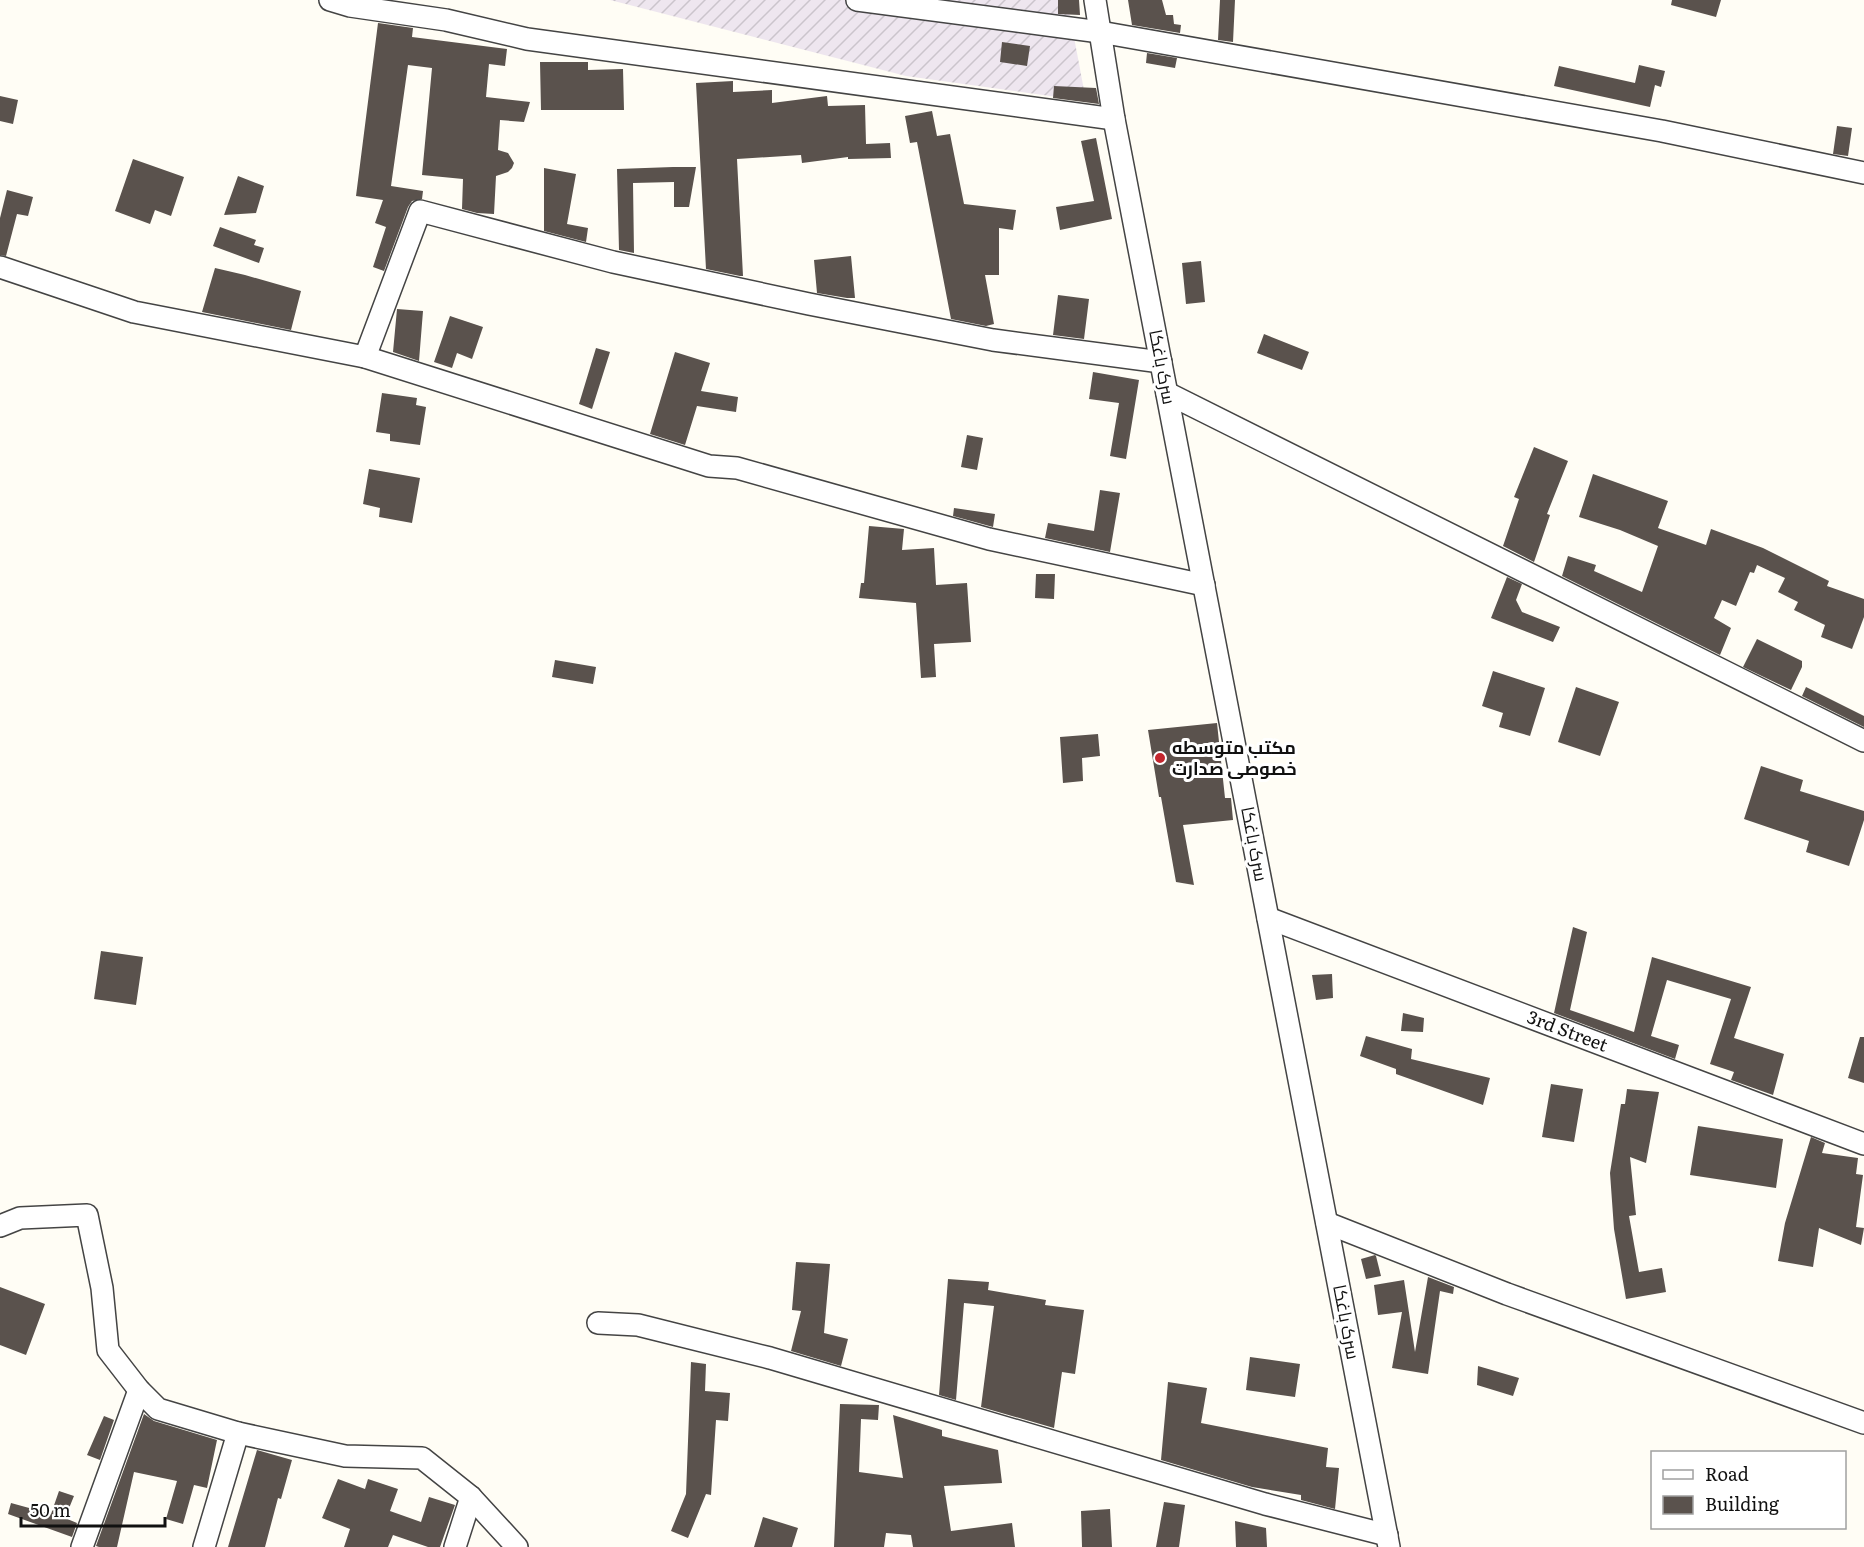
<svg xmlns="http://www.w3.org/2000/svg" width="1864" height="1547" viewBox="0 0 1864 1547" font-family="Literata,Cairo,serif">
	<style>
		.industrial { fill: url(#industrial-furrows) }
		.building { fill: #5a524d }
		.lines { fill: none; stroke-linecap: round; stroke-linejoin: round }
		.minor-casing { stroke: #444; stroke-width: 24 }
		.minor { stroke: #fff; stroke-width: 21 }
		.poi-dot { fill: #c4262e; stroke: #fff; stroke-width: 2 }
		.labels { text-anchor: middle; stroke-width: 6; stroke-linejoin: round; paint-order: stroke }
		.street-label { font-size: 18px; fill: #111; stroke: #fff }
		.poi-label { font-size: 18px; font-weight: bold; fill: #111; stroke: #fff; text-anchor: start }
	</style>
	<defs>
		<pattern id="industrial-furrows" width="10" height="10" patternUnits="userSpaceOnUse" patternTransform="scale(1.5)"><rect width="10" height="10" fill="#eee6ef"/><path d="M-1 1l2-2M0 10L10 0M9 11l2-2" fill="none" stroke="#cbc4cc"/></pattern>
	</defs>
	<rect width="100%" height="100%" fill="#fffdf5"/>
	<path class="industrial" d="M 610,0 L 1067,0 L 1086,101 L 906,76 Z"/>
	<path class="building" d="M 1058,0 L 1079,0 L 1080,15 L 1058,14 Z
		M 1128,0 L 1162,0 L 1166,15 L 1173,15 L 1174,24 L 1181,25 L 1180,33 L 1132,25 Z
		M 1220,0 L 1235,0 L 1233,42 L 1218,40 Z
		M 1672,0 L 1721,0 L 1716,17 L 1671,5 Z
		M 378,23 L 413,28 L 412,37 L 507,49 L 505,66 L 489,64 L 486,97 L 530,102 L 524,122 L 500,120 L 498,150 L 508,153 L 514,163 L 512,168 L 508,172 L 496,176 L 494,214 L 477,213 L 462,209 L 463,179 L 422,175 L 432,68 L 408,65 L 391,186 L 423,191 L 422,199 L 412,201 L 408,207 L 384,271 L 373,267 L 386,227 L 375,223 L 383,200 L 356,196 Z
		M 1002,42 L 1030,46 L 1027,66 L 1000,62 Z
		M 1147,53 L 1177,58 L 1175,68 L 1146,63 Z
		M 540,62 L 588,62 L 588,70 L 623,69 L 624,110 L 541,110 Z
		M 1639,65 L 1665,71 L 1661,87 L 1655,85 L 1650,107 L 1554,86 L 1559,66 L 1635,83 Z
		M 733,81 L 733,92 L 772,90 L 772,103 L 827,96 L 828,106 L 865,105 L 866,144 L 890,143 L 891,158 L 848,159 L 848,157 L 802,163 L 801,155 L 737,159 L 743,276 L 740,276 L 706,269 L 696,83 Z
		M 1054,86 L 1096,88 L 1099,104 L 1053,98 Z
		M 0,96 L 18,100 L 13,124 L 0,121 Z
		M 932,111 L 937,136 L 950,134 L 964,204 L 1016,210 L 1013,230 L 999,228 L 999,275 L 985,275 L 994,324 L 986,326 L 951,319 L 917,142 L 910,143 L 905,116 Z
		M 1837,126 L 1852,128 L 1848,156 L 1833,154 Z
		M 1096,138 L 1112,219 L 1060,230 L 1056,207 L 1094,201 L 1081,141 Z
		M 133,159 L 184,177 L 171,216 L 155,210 L 150,224 L 115,211 Z
		M 673,167 L 696,167 L 689,207 L 674,207 L 674,182 L 633,183 L 634,253 L 619,250 L 617,169 Z
		M 544,168 L 576,174 L 567,224 L 588,228 L 586,242 L 544,231 Z
		M 238,176 L 264,186 L 256,213 L 224,215 Z
		M 7,190 L 33,197 L 28,216 L 17,214 L 6,256 L 0,255 L 0,218 Z
		M 220,227 L 256,240 L 254,245 L 264,248 L 259,263 L 213,246 Z
		M 851,256 L 855,298 L 847,298 L 817,293 L 814,260 Z
		M 1201,261 L 1205,302 L 1186,304 L 1182,263 Z
		M 215,268 L 245,275 L 301,291 L 291,330 L 202,312 Z
		M 1058,295 L 1089,299 L 1084,339 L 1053,335 Z
		M 397,309 L 423,311 L 419,361 L 393,352 Z
		M 450,316 L 483,327 L 472,359 L 457,353 L 452,368 L 434,362 Z
		M 1264,334 L 1309,352 L 1302,370 L 1257,353 Z
		M 596,348 L 610,352 L 592,409 L 579,404 Z
		M 675,352 L 710,363 L 701,391 L 738,397 L 736,412 L 697,406 L 685,445 L 650,434 Z
		M 1093,372 L 1139,380 L 1126,459 L 1110,456 L 1119,403 L 1089,399 Z
		M 382,393 L 417,398 L 416,405 L 426,407 L 420,445 L 390,441 L 390,434 L 376,432 Z
		M 967,435 L 983,438 L 977,470 L 961,467 Z
		M 1534,447 L 1568,461 L 1547,514 L 1550,515 L 1534,562 L 1503,546 L 1519,499 L 1514,497 Z
		M 369,469 L 420,478 L 412,523 L 379,517 L 380,508 L 363,504 Z
		M 1593,474 L 1668,501 L 1658,528 L 1706,545 L 1711,529 L 1763,548 L 1829,581 L 1827,586 L 1864,599 L 1864,617 L 1852,649 L 1821,637 L 1825,625 L 1794,610 L 1798,602 L 1778,592 L 1785,578 L 1757,565 L 1754,573 L 1750,572 L 1736,606 L 1722,600 L 1714,618 L 1731,628 L 1720,655 L 1562,576 L 1568,556 L 1596,565 L 1594,571 L 1642,592 L 1658,546 L 1620,530 L 1579,517 Z
		M 1100,490 L 1120,493 L 1110,552 L 1045,538 L 1048,523 L 1094,531 Z
		M 954,508 L 995,514 L 993,527 L 953,516 Z
		M 869,526 L 904,529 L 902,550 L 934,548 L 936,585 L 967,583 L 971,642 L 934,644 L 936,677 L 921,678 L 916,603 L 859,598 L 861,583 L 864,583 Z
		M 1036,574 L 1055,574 L 1054,599 L 1035,598 Z
		M 1507,577 L 1522,584 L 1516,600 L 1522,612 L 1560,627 L 1553,642 L 1491,618 Z
		M 1757,639 L 1802,661 L 1802,667 L 1791,690 L 1743,667 Z
		M 555,660 L 596,667 L 593,684 L 552,677 Z
		M 1493,671 L 1545,688 L 1530,736 L 1499,727 L 1503,713 L 1482,706 Z
		M 1576,687 L 1619,702 L 1600,756 L 1558,742 Z
		M 1806,687 L 1864,716 L 1864,727 L 1802,696 Z
		M 1217,723 L 1225,798 L 1231,798 L 1233,820 L 1183,825 L 1194,885 L 1176,882 L 1161,797 L 1159,797 L 1148,730 Z
		M 1098,734 L 1100,756 L 1082,758 L 1083,781 L 1063,783 L 1060,737 Z
		M 1761,766 L 1803,780 L 1800,791 L 1864,811 L 1864,820 L 1849,866 L 1806,852 L 1809,841 L 1744,819 Z
		M 1573,927 L 1587,932 L 1570,1010 L 1634,1032 L 1652,957 L 1751,987 L 1734,1038 L 1784,1054 L 1773,1095 L 1731,1080 L 1734,1072 L 1710,1064 L 1731,999 L 1667,980 L 1651,1036 L 1679,1045 L 1675,1059 L 1554,1013 Z
		M 101,951 L 143,957 L 136,1005 L 94,999 Z
		M 1332,974 L 1333,998 L 1316,1000 L 1312,975 Z
		M 1403,1013 L 1424,1018 L 1423,1032 L 1401,1031 Z
		M 1366,1036 L 1412,1049 L 1411,1059 L 1490,1078 L 1483,1105 L 1396,1074 L 1396,1069 L 1360,1056 Z
		M 1860,1037 L 1864,1037 L 1864,1083 L 1848,1078 Z
		M 1551,1084 L 1583,1089 L 1574,1142 L 1542,1137 Z
		M 1627,1089 L 1659,1092 L 1646,1163 L 1630,1157 L 1636,1215 L 1629,1216 L 1639,1272 L 1662,1268 L 1666,1292 L 1626,1299 L 1614,1229 L 1610,1173 L 1621,1104 L 1625,1104 Z
		M 1698,1126 L 1783,1139 L 1776,1188 L 1690,1175 Z
		M 1811,1137 L 1825,1143 L 1822,1153 L 1858,1158 L 1856,1174 L 1863,1175 L 1856,1227 L 1864,1228 L 1861,1245 L 1819,1228 L 1813,1267 L 1778,1261 L 1785,1223 Z
		M 1375,1255 L 1376,1256 L 1381,1276 L 1366,1279 L 1361,1259 Z
		M 796,1262 L 830,1264 L 824,1333 L 848,1339 L 841,1366 L 791,1351 L 801,1311 L 792,1310 Z
		M 1428,1277 L 1454,1287 L 1453,1294 L 1440,1291 L 1428,1374 L 1392,1368 L 1402,1312 L 1378,1315 L 1374,1285 L 1404,1280 L 1415,1352 Z
		M 948,1279 L 989,1282 L 988,1290 L 1046,1300 L 1045,1305 L 1084,1310 L 1075,1374 L 1062,1372 L 1054,1428 L 981,1407 L 994,1306 L 964,1303 L 956,1400 L 939,1395 Z
		M 0,1287 L 45,1304 L 26,1355 L 0,1345 Z
		M 1250,1357 L 1300,1364 L 1295,1397 L 1246,1390 Z
		M 691,1362 L 706,1364 L 705,1391 L 730,1393 L 728,1421 L 716,1420 L 711,1495 L 706,1494 L 688,1538 L 671,1531 L 686,1494 Z
		M 1478,1366 L 1519,1378 L 1513,1396 L 1477,1385 Z
		M 1168,1382 L 1207,1388 L 1201,1423 L 1328,1448 L 1326,1467 L 1339,1468 L 1335,1509 L 1301,1500 L 1301,1495 L 1252,1487 L 1161,1460 Z
		M 840,1404 L 879,1405 L 878,1420 L 861,1419 L 859,1472 L 903,1478 L 893,1415 L 942,1430 L 942,1436 L 998,1450 L 1002,1483 L 944,1486 L 951,1531 L 1012,1523 L 1015,1547 L 913,1547 L 911,1535 L 886,1533 L 884,1547 L 834,1547 Z
		M 144,1414 L 154,1421 L 217,1440 L 207,1488 L 194,1485 L 183,1524 L 166,1519 L 177,1481 L 134,1472 L 117,1547 L 99,1547 L 96,1546 Z
		M 104,1416 L 114,1420 L 100,1460 L 87,1455 Z
		M 257,1450 L 292,1460 L 281,1499 L 278,1498 L 265,1547 L 228,1547 Z
		M 338,1479 L 365,1489 L 368,1479 L 398,1489 L 390,1511 L 421,1522 L 429,1497 L 455,1505 L 440,1547 L 428,1547 L 393,1535 L 388,1547 L 344,1547 L 350,1529 L 322,1518 Z
		M 59,1491 L 74,1496 L 65,1518 L 77,1523 L 72,1537 L 8,1514 L 11,1503 L 51,1514 Z
		M 1164,1502 L 1185,1505 L 1179,1547 L 1156,1547 Z
		M 1110,1509 L 1112,1547 L 1082,1547 L 1081,1511 Z
		M 763,1517 L 798,1528 L 792,1547 L 754,1547 Z
		M 1235,1521 L 1266,1528 L 1267,1547 L 1236,1547 Z"/>
	<g class="lines">
		<defs>
			<g id="minor">
				<path d="M 330,0 L 350,6 L 446,20 L 527,39 L 1114,119"/>
				<path d="M 857,0 L 1100,32 L 1662,131 L 1864,173"/>
				<path d="M 1095,0 L 1114,119 L 1389,1547"/>
				<path d="M 0,267 L 134,312 L 365,357 L 709,466 L 737,468 L 989,539 L 1204,585"/>
				<path d="M 365,357 L 420,211 L 613,262 L 809,304 L 993,340 L 1161,362"/>
				<path d="M 1167,393 L 1864,741"/>
				<path id="s1" d="M 1268,918 L 1864,1144"/>
				<path d="M 1327,1223 L 1507,1294 L 1864,1423"/>
				<path d="M 0,1226 L 20,1218 L 87,1215 L 102,1288 L 108,1350 L 139,1390 L 158,1409 L 238,1433 L 345,1456 L 422,1458 L 471,1497 L 517,1547"/>
				<path d="M 598,1323 L 638,1325 L 770,1358 L 1265,1504 L 1387,1535"/>
				<path d="M 82,1547 L 139,1390"/>
				<path d="M 204,1547 L 238,1433"/>
				<path d="M 455,1547 L 471,1497"/>
			</g>
		</defs>
		<use href="#minor" class="minor-casing"/>
		<use href="#minor" class="minor"/>
	</g>
	<circle class="poi-dot" cx="1160" cy="758" r="6"/>
	<g class="labels">
		<g class="street-label">
			<text transform="translate(1162 367) rotate(79)" y="6">سرک باغکا</text>
			<text transform="translate(1254 844) rotate(79)" y="6">سرک باغکا</text>
			<text dy="6" stroke="none"><textPath href="#s1" startOffset="320">3rd Street</textPath></text>
			<text transform="translate(1346 1322) rotate(79)" y="6">سرک باغکا</text>
		</g>
		<g class="poi-label">
			<text x="1172" y="754">مکتب متوسطه<tspan x="1172" dy="21">خصوصی صدارت</tspan></text>
		</g>
	</g>
	<rect x="1651" y="1451" width="195" height="78" fill="#ffffff" stroke="#a0a0a0" stroke-width="1.5"/>
	<rect x="1663" y="1470" width="30" height="9" fill="#ffffff" stroke="#a0a0a0" stroke-width="1.5"/>
	<text x="1705" y="1481" font-size="18" fill="#111111">Road</text>
	<rect x="1663" y="1496" width="30" height="18" fill="#5a524d" stroke="#a0a0a0" stroke-width="1.5"/>
	<text x="1705" y="1511" font-size="18" fill="#111111">Building</text>
	<path d="M21 1517v9h144v-9" fill="none" stroke="#111111" stroke-width="3"/>
	<text x="30" y="1517" font-size="18" fill="#111111" stroke="#ffffff" stroke-width="4.5" paint-order="stroke">50 m</text>
</svg>
